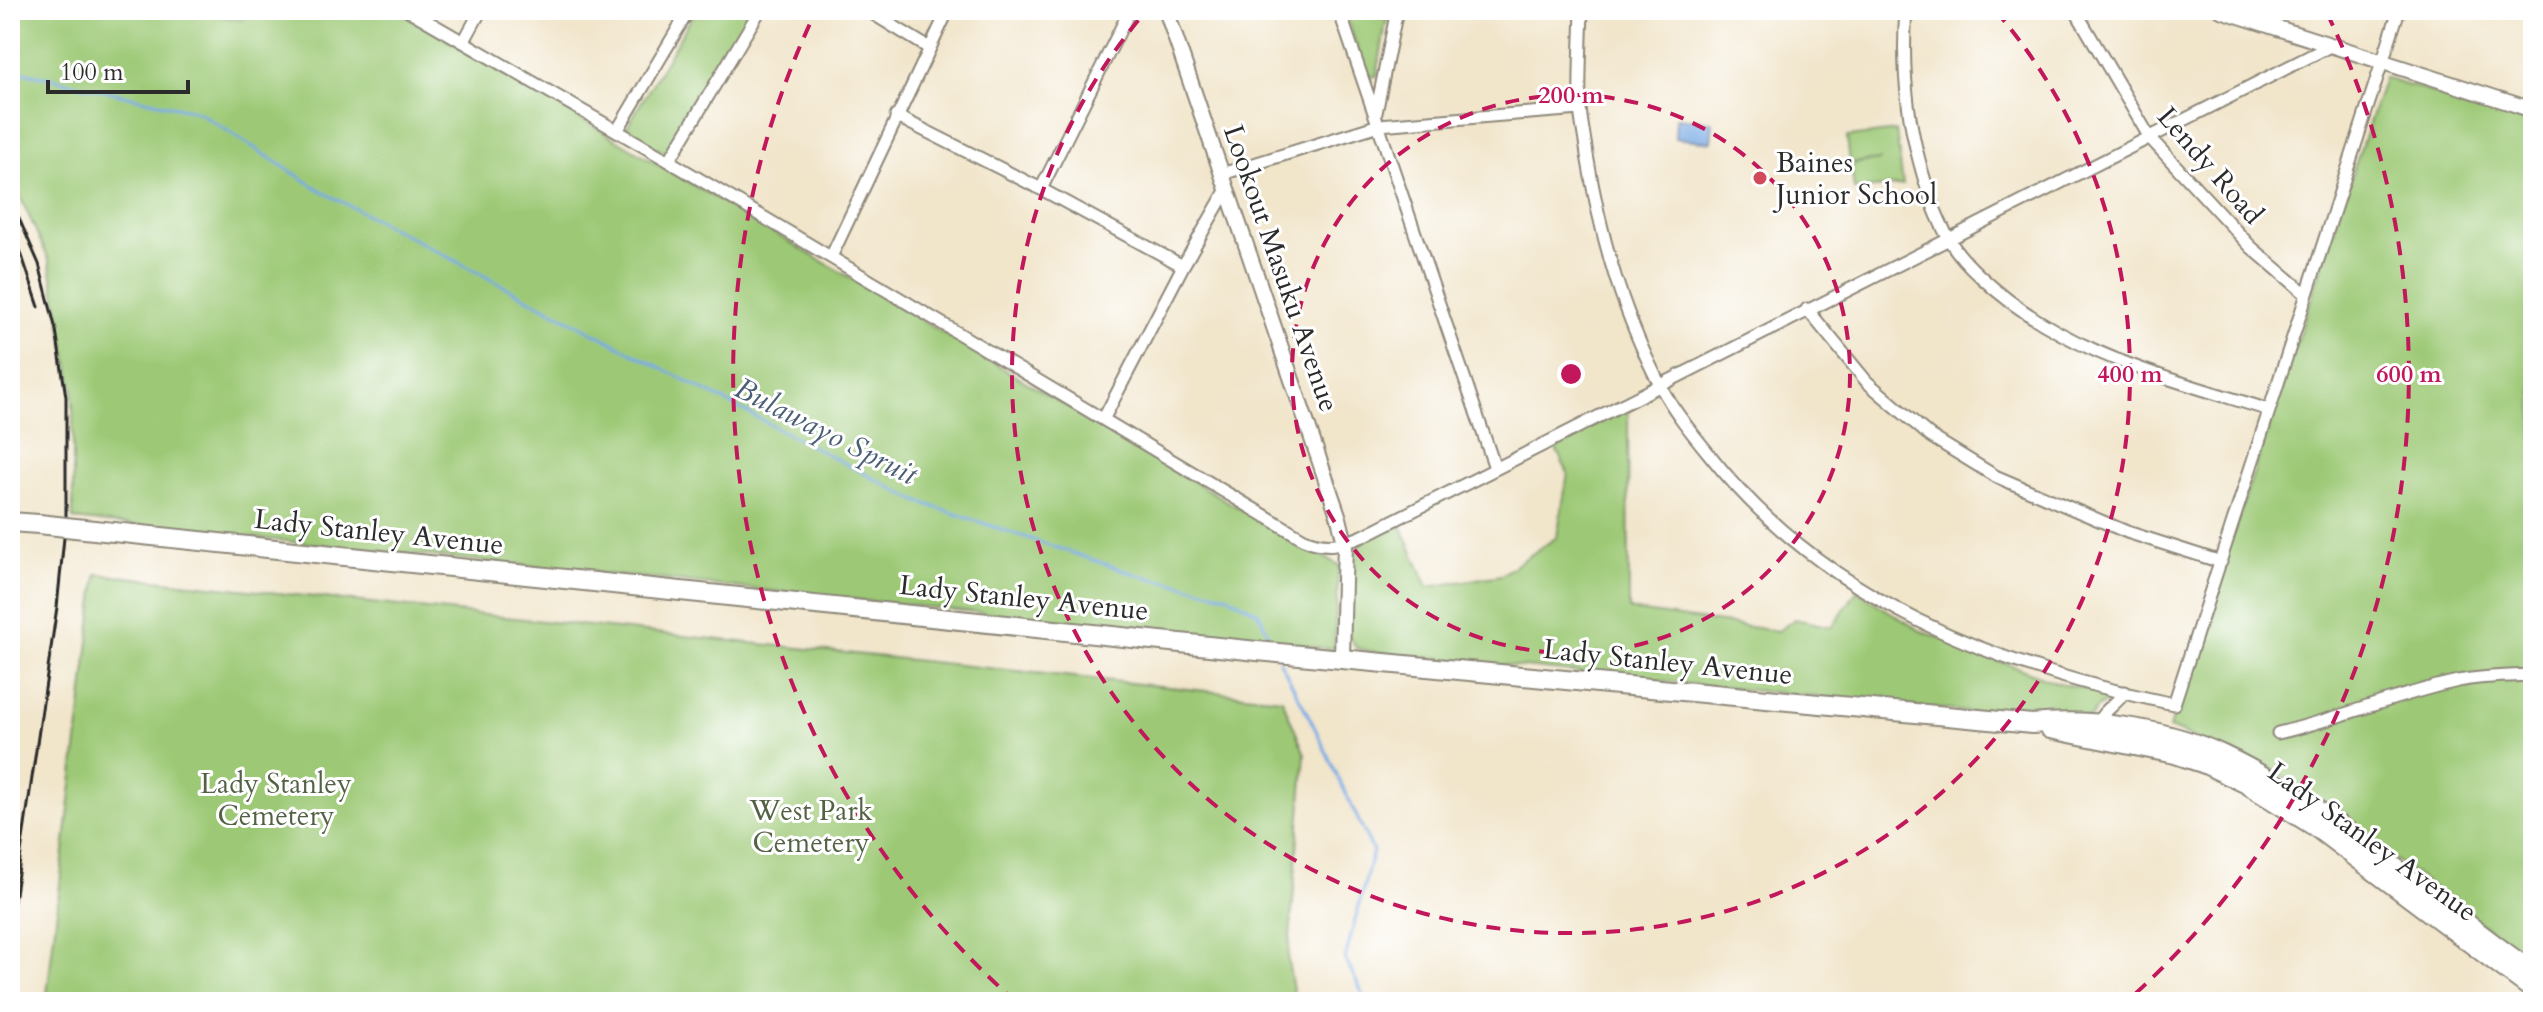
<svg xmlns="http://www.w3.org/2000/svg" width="2543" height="1012" viewBox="0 0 2543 1012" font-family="Cardo,serif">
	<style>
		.green { fill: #9dc976; stroke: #647a50; stroke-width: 2 }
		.water { fill: #79aae4; stroke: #526a88; stroke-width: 2 }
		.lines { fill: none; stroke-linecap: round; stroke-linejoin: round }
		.stream { stroke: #79aae4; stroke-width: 3 }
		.minor-casing { stroke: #8e887a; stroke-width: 15 }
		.tertiary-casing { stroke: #8e887a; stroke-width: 18 }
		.trunk-casing { stroke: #8e887a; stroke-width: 22 }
		.minor { stroke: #fff; stroke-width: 11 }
		.tertiary { stroke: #fff; stroke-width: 14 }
		.trunk { stroke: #fff; stroke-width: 18 }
		.rail { stroke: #2b2b2b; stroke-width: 3 }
		.trunk-bridge-casing { stroke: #8e887a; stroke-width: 22; stroke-linecap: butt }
		.trunk-bridge { stroke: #fff; stroke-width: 18 }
		.ring { fill: none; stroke: #c2185b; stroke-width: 4; stroke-dasharray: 14 10 }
		.poi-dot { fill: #d1495b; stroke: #fff; stroke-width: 3 }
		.labels { text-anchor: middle; stroke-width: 6; stroke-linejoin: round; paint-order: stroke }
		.poi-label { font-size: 28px; fill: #2b2b2b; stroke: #fff; text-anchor: start }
		.street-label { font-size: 28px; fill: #2b2b2b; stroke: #fff }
		.park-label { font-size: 28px; fill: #536245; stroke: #fff }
		.water-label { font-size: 30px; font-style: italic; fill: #4a5e75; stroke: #fff }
		.centre { fill: #c2185b; stroke: #fff; stroke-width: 4 }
		.ring-label { font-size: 24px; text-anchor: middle; font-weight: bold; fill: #c2185b; stroke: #fff; stroke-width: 6; stroke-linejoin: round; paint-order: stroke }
	</style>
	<rect width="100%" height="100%" fill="#fff"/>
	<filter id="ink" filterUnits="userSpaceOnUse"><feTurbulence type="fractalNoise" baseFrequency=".0125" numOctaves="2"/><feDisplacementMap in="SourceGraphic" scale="16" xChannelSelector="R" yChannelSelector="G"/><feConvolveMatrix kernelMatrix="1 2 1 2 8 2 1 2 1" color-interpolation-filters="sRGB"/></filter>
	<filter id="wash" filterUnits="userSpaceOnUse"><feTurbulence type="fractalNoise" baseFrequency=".006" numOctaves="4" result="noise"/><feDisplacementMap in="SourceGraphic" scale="32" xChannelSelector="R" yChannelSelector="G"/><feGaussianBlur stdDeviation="1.8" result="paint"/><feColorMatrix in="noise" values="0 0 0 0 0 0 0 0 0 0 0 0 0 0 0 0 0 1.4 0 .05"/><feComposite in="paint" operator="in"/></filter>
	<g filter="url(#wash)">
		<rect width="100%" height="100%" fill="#f1e5ca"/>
		<path class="green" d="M 10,10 L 193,10 L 241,20 L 256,10 L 393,10 L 406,15 L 1303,546 L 1339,565 L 1334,649 L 73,519 L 73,389 L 49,260 L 10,174 Z
			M 696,10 L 752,10 L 666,153 L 625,130 Z
			M 1344,10 L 1388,10 L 1377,76 L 1367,77 Z
			M 2384,78 L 2533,124 L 2533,962 L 2274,770 L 2169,728 Z
			M 1896,131 L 1903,185 L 1854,190 L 1851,164 L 1881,160 L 1850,163 L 1847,137 Z
			M 1628,407 L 1629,610 L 1778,631 L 1795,619 L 1832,627 L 1857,591 L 1919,630 L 2055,682 L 2115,696 L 2097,708 L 2091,717 L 2028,718 L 1375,652 L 1357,648 L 1349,637 L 1351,557 L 1363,541 L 1399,521 L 1428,587 L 1501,575 L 1557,537 L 1568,473 L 1553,443 Z
			M 97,574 L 1282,699 L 1305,754 L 1288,961 L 1295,1002 L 46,1002 Z"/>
		<path class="water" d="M 1676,118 L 1713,122 L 1711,142 L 1675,138 Z"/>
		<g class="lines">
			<path class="stream" d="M 10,72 L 19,71 L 198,112 L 325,193 L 917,501 L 1138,575 L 1226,595 L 1259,613 L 1273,646
				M 1279,660 L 1313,724 L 1373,851 L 1345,959 L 1367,1002"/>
		</g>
	</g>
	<g filter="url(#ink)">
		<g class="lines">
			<defs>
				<path id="minor" d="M 408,10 L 669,161 L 1304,539 C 1325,548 1342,545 1363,536 L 2332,45
					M 867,10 L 929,48
					M 1339,10 L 1495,468
					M 1582,10 C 1581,42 1579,75 1580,107 C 1581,123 1585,139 1587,155 C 1594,197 1603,238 1616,279 C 1628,315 1642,351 1660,385 C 1673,410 1691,432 1709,454 C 1825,601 1995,667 2174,704 L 2399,10
					M 1906,10 C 1902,61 1906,111 1919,160 C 1926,187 1935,215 1949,239 C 1957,254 1968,265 1980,276 C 2059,352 2168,378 2269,410
					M 2075,10 L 2150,138 L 2251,247 L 2306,294
					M 464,41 L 481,10
					M 1376,113 L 1397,10
					M 896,116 L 1041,189 L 1183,266
					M 617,131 L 689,10
					M 669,161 L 760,10
					M 1222,174 L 1379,125 L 1580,109
					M 1041,189 L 1130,10
					M 831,257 L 948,10
					M 1807,309 L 1867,382 L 1930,436 L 1995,476 L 2127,532 L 2221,562
					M 1104,418 L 1183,266 L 1227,189
					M 2096,728 C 2100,712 2115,706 2125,692
					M 2278,733 C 2339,719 2397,694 2458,681 C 2482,676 2509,676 2533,675"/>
				<path id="tertiary" d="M 1166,10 L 1339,518 L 1345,543 L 1342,657
					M 2221,10 L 2533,110"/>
				<path id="trunk" d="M 10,522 L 39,524
					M 75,528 L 1257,651 L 2032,724 C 2091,718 2169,729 2223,755 C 2337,809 2429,901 2533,972
					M 2050,729 L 2175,754 L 2205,764 L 2245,783 L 2314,826 L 2533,990"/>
			</defs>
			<use href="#minor" class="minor-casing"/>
			<use href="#tertiary" class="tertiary-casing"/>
			<use href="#trunk" class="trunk-casing"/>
			<use href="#minor" class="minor"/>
			<use href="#tertiary" class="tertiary"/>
			<use href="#trunk" class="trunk"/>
			<path class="rail" d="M 10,198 L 39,264 L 56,330 L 66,397 L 66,518 L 57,607 L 10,928
				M 15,235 L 39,307"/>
			<defs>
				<path id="trunk-bridge" d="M 39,524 L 75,528"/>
			</defs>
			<use href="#trunk-bridge" class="trunk-bridge-casing"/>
			<use href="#trunk-bridge" class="trunk-bridge"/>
		</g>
	</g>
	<g class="ring">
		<circle cx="1571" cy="374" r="279"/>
		<path d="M1996 11A559 559 0 1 1 1146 11"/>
		<path d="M1016 1002A838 838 0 0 1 815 13M2327 13A838 838 0 0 1 2126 1002"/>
	</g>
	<circle class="poi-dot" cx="1760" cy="178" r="8"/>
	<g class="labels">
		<g class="poi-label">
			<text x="1776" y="172">Baines<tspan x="1776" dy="32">Junior School</tspan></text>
		</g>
		<g class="street-label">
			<text transform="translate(2211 165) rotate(49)" y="10">Lendy Road</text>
			<text transform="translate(1282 268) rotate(71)" y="10">Lookout Masuku Avenue</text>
			<text transform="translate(379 531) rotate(6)" y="10">Lady Stanley Avenue</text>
			<text transform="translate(1024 597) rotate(6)" y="10">Lady Stanley Avenue</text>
			<text transform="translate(1668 661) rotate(6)" y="10">Lady Stanley Avenue</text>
			<text transform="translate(2373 841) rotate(36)" y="10">Lady Stanley Avenue</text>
		</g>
		<g class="park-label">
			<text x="276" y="793">Lady Stanley<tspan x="276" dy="32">Cemetery</tspan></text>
			<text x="811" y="820">West Park<tspan x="811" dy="32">Cemetery</tspan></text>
		</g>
		<g class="water-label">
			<text transform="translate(826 431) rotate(27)" y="10">Bulawayo Spruit</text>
		</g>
	</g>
	<circle cx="1571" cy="374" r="12" class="centre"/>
	<g class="ring-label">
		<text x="1571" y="103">200 m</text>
		<text x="2130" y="382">400 m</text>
		<text x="2409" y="382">600 m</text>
	</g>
	<rect width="2543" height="1012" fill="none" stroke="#fff" stroke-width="40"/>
	<path d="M48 80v12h140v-12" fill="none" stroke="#2b2b2b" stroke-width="4"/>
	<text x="60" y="80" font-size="24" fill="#2b2b2b" stroke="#ffffff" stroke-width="6" paint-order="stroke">100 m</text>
</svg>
